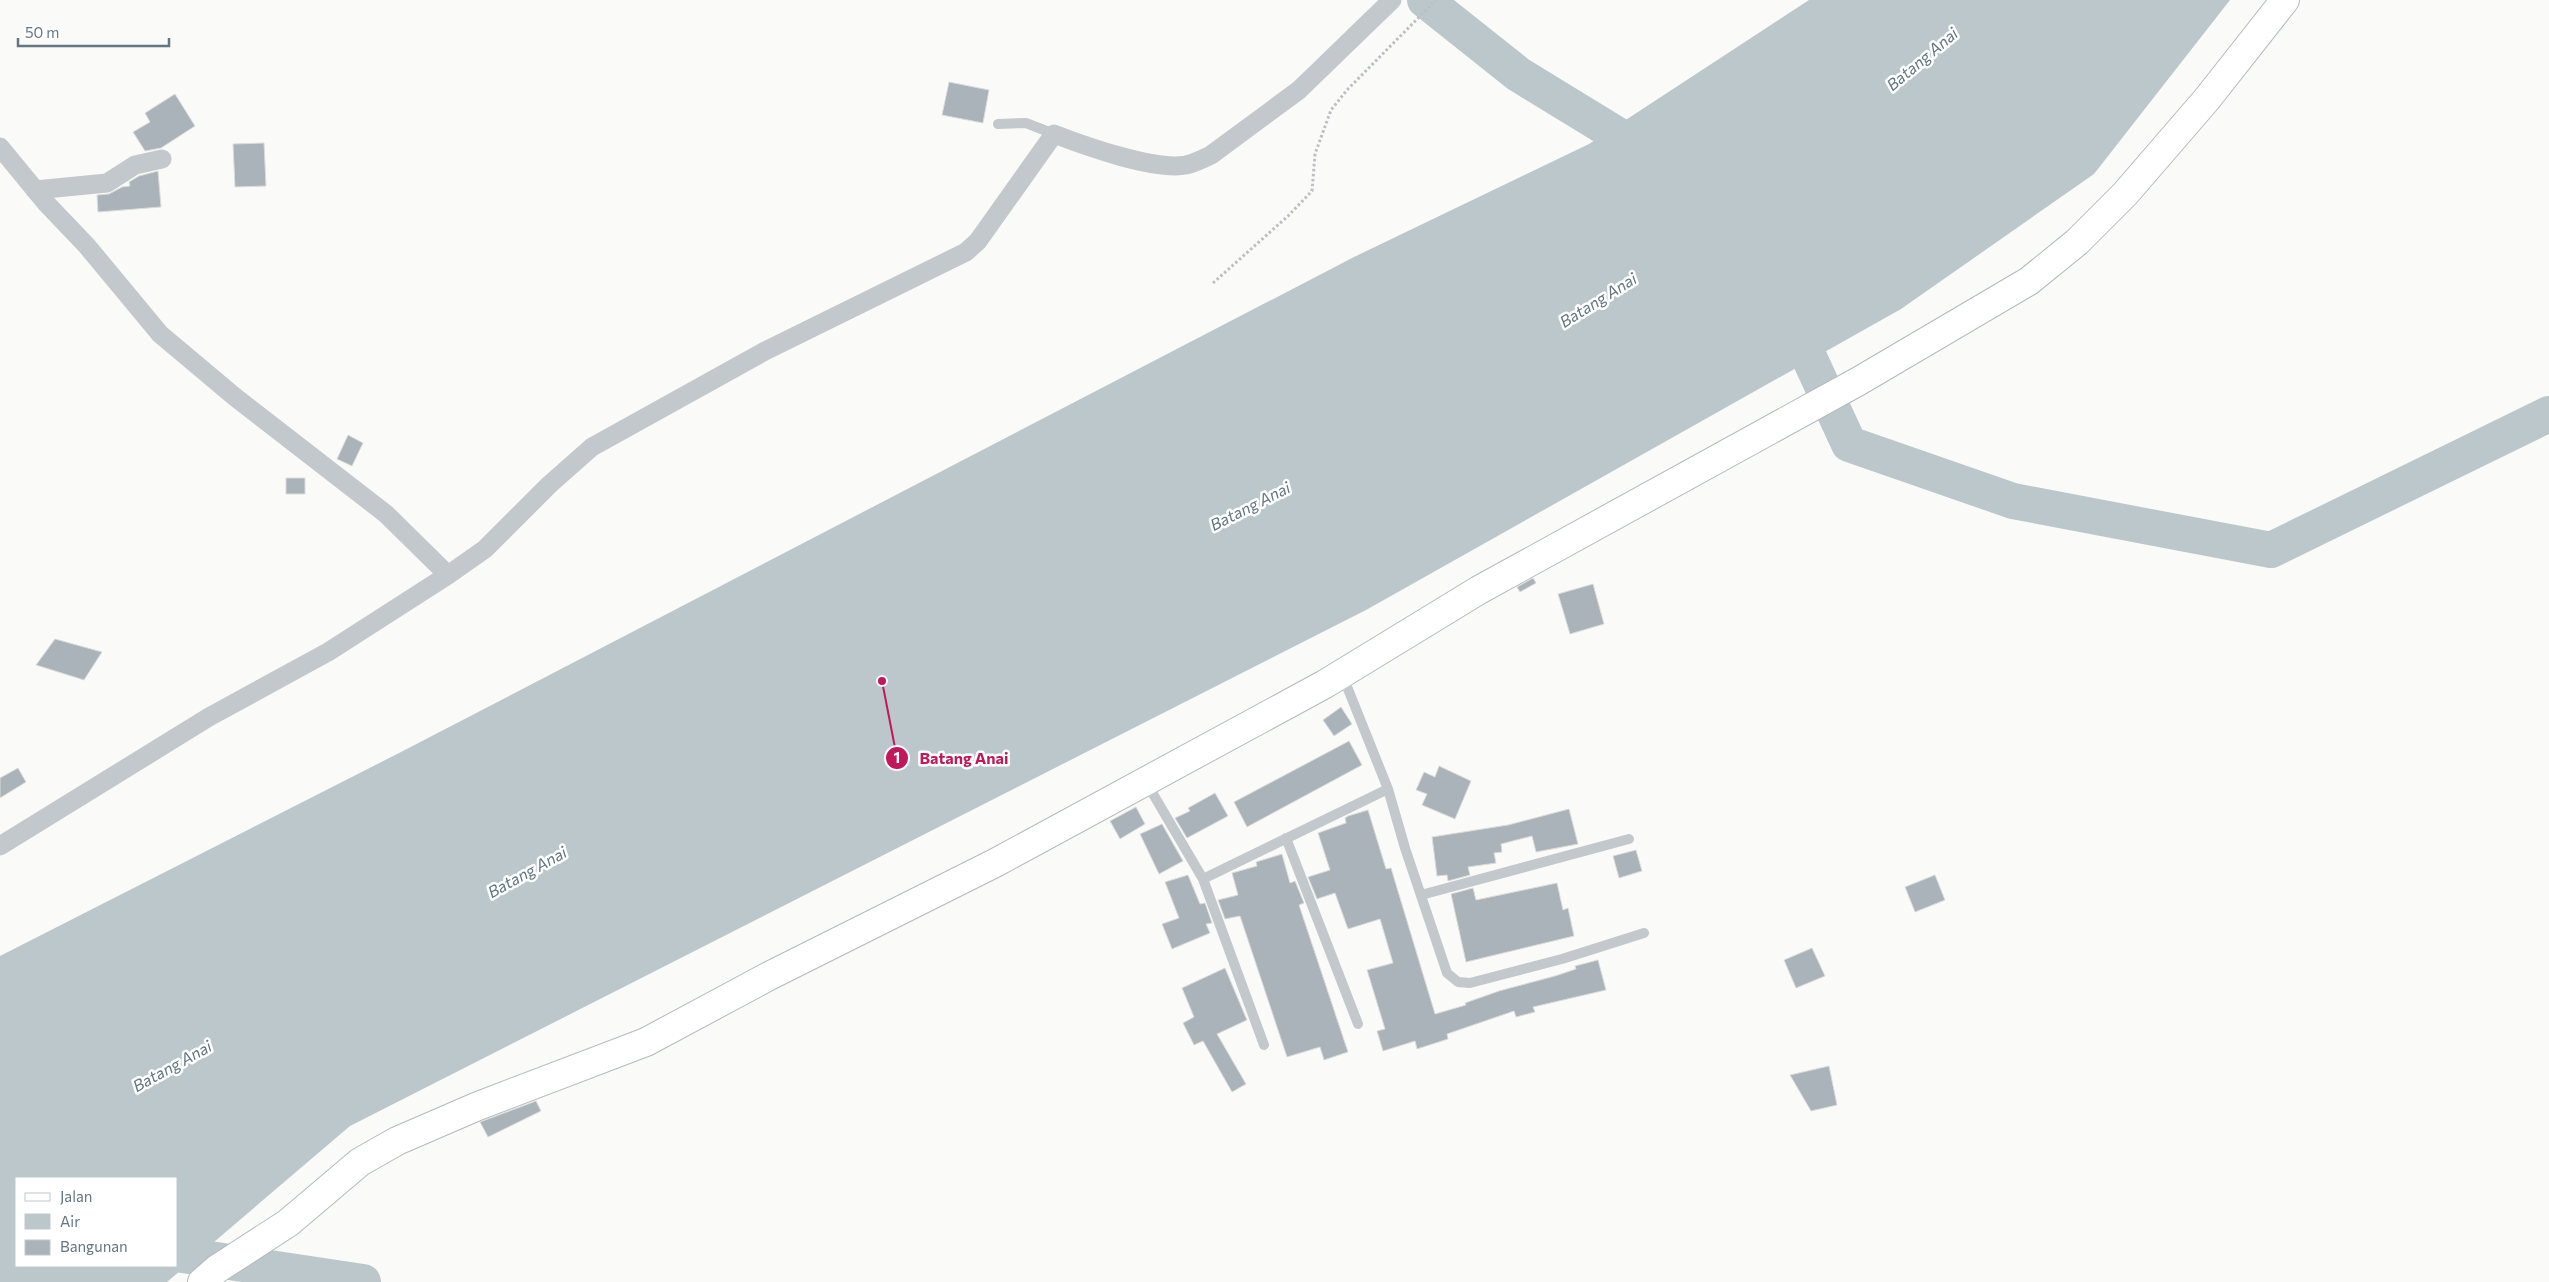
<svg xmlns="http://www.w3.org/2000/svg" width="2549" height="1282" viewBox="0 0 2549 1282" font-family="Commissioner,sans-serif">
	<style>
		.water { fill: #bbc7cb; fill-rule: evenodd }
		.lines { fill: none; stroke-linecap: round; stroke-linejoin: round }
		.river { stroke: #bbc7cb; stroke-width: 36 }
		.building { fill: #aab3b9; stroke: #dcdcda }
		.secondary-casing { stroke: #b3babf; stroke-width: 30 }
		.path { stroke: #bbbfc2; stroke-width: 3; stroke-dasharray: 2.5 2.5; stroke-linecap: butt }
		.lane { stroke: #c3c8cc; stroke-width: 10 }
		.street { stroke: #c3c8cc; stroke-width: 19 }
		.secondary { stroke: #fff; stroke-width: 28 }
		.labels { text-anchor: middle; stroke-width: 5; stroke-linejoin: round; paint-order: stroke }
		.water-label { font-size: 16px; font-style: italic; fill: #60757c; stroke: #fff }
		.leader { fill: none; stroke: #c2185b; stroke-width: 2 }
		.callout-dot { fill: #c2185b; stroke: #fff; stroke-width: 2 }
		.mark-label { font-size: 15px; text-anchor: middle; font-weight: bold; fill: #fff }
		.callout-label { font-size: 16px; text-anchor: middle; font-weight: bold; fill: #c2185b; stroke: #fff; stroke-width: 5; stroke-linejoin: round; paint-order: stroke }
	</style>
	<rect width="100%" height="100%" fill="#fafaf8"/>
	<path class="water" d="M 1809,0 L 2230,0 L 2094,174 L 1901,309 L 1366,610 L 350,1126 L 167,1282 L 0,1282 L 0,956 L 401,752 L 1354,257 L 1589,144 ZM 16,1178 L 176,1178 L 176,1266 L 16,1266 Z"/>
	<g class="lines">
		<path class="river" d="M 1425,0 L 1518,74 L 1652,156
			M 1790,316 L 1849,444 L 2013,501 L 2271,550 L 2549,414
			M 176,1254 L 363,1282"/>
	</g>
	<path class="building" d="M 949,82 L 989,90 L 983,123 L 942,115 Z
		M 175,94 L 195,126 L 161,148 L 145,151 L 133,132 L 150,122 L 145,113 Z
		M 264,143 L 266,186 L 235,187 L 233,144 Z
		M 158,171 L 161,207 L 98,212 L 97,195 L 109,194 L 122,187 L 130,186 L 129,182 L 139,176 Z
		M 348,435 L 363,443 L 352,466 L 337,459 Z
		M 286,478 L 305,478 L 305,494 L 286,494 Z
		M 1533,578 L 1536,583 L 1520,592 L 1517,587 Z
		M 1593,584 L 1604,624 L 1570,634 L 1558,594 Z
		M 55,639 L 102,652 L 84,680 L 36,665 Z
		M 1341,707 L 1352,724 L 1334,736 L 1323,720 Z
		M 1349,741 L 1362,765 L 1247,827 L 1234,802 Z
		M 1439,766 L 1471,781 L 1455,819 L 1422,805 L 1427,794 L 1416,790 L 1424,772 L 1435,777 Z
		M 18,768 L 26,782 L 0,798 L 0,778 Z
		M 1215,793 L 1228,816 L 1187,838 L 1175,818 L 1190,811 L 1188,808 Z
		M 1136,807 L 1145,824 L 1120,839 L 1110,821 Z
		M 1569,809 L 1578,844 L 1536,852 L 1532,836 L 1501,844 L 1502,852 L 1494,853 L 1496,863 L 1468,867 L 1470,875 L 1448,881 L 1447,875 L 1437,876 L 1432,837 L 1508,825 Z
		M 1368,810 L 1386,869 L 1391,868 L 1435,1014 L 1466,1005 L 1465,1003 L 1499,991 L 1555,976 L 1576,969 L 1575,966 L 1598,960 L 1606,990 L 1533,1007 L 1535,1012 L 1516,1017 L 1514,1011 L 1447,1034 L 1448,1039 L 1417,1049 L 1415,1041 L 1383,1051 L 1377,1031 L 1385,1029 L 1367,970 L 1393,963 L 1380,919 L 1348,929 L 1335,893 L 1317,899 L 1308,877 L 1330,870 L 1318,833 L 1346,823 L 1345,818 L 1348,816 Z
		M 1162,824 L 1183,861 L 1159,874 L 1140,834 Z
		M 1636,850 L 1642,871 L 1619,878 L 1613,856 Z
		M 1282,854 L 1290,883 L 1295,881 L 1304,903 L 1299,905 L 1348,1052 L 1324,1060 L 1320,1047 L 1287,1057 L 1240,916 L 1225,919 L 1218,900 L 1238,895 L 1232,873 L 1257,866 L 1256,862 Z
		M 1188,875 L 1200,904 L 1205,903 L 1212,923 L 1206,924 L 1210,933 L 1172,949 L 1162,924 L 1179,918 L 1165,882 Z
		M 1935,875 L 1945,900 L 1915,912 L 1905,887 Z
		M 1557,883 L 1563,910 L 1568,908 L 1574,936 L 1466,962 L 1451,894 L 1473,888 L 1476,900 Z
		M 1812,948 L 1825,976 L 1796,988 L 1784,960 Z
		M 1225,968 L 1247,1020 L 1217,1034 L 1246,1084 L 1232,1092 L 1203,1041 L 1194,1045 L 1183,1023 L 1194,1017 L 1182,988 Z
		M 1829,1066 L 1837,1105 L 1811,1111 L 1790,1075 Z
		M 536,1101 L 541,1111 L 488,1137 L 480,1122 Z"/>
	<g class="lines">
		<defs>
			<path id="secondary" d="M 202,1282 L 217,1269 L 288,1223 L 360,1162 L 397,1141 L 478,1106 L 646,1042 L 771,975 L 995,863 L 1325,684 L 1479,590 L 1859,381 L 2029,281 L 2077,242 L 2125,194 L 2207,99 L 2285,0"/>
		</defs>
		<use href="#secondary" class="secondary-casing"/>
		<path class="path" d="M 1213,283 L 1288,216 L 1312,191 L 1315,154 L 1331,110 L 1347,90 L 1436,0"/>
		<path class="lane" d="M 998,124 L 1026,123 L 1054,134
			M 1342,674 L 1388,789 L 1405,848 L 1447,973 L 1458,982 L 1470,983 L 1562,959 L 1644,933
			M 1146,782 L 1203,879 L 1264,1045
			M 1286,838 L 1358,1024
			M 1203,879 L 1388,789
			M 1421,895 L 1629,839"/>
		<path class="street" d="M 0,147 L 46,203 L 87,246 L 160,334 L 235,397 L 386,514 L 448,575
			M 35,190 L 107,183 L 135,165 L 162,159
			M 0,846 L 209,717 L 328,652 L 448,575 L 485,549 L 549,485 L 592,447 L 765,351 L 966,252 L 978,241 L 1054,134 C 1085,146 1155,171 1186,165 C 1195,163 1203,159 1211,155 L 1299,90 L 1392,0"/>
		<use href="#secondary" class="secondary"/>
	</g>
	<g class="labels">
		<g class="water-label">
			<text transform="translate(1922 59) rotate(-40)" y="6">Batang Anai</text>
			<text transform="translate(1598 300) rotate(-32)" y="6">Batang Anai</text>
			<text transform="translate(1250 506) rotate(-27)" y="6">Batang Anai</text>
			<text transform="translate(527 872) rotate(-29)" y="6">Batang Anai</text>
			<text transform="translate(172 1066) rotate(-29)" y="6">Batang Anai</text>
		</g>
	</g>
	<path class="leader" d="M882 681L897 758"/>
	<g class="callout-dot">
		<circle cx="882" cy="681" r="5"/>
		<circle cx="897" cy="758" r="12"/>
	</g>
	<g class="mark-label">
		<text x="897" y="763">1</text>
	</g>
	<g class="callout-label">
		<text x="964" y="764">Batang Anai</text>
	</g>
	<rect x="15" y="1177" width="162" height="90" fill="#ffffff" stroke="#c1c8cd"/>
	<rect x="25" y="1193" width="25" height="8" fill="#ffffff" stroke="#c1c8cd"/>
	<text x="60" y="1202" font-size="15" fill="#657683">Jalan</text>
	<rect x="25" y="1214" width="25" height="15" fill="#bbc7cb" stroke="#c1c8cd"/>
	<text x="60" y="1227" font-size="15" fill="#657683">Air</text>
	<rect x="25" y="1240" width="25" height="15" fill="#aab3b9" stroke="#c1c8cd"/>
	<text x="60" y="1252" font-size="15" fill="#657683">Bangunan</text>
	<path d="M18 38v8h151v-8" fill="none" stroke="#657683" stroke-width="2.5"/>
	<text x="25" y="38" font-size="15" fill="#657683" stroke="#ffffff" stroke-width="4" paint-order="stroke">50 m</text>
</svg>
